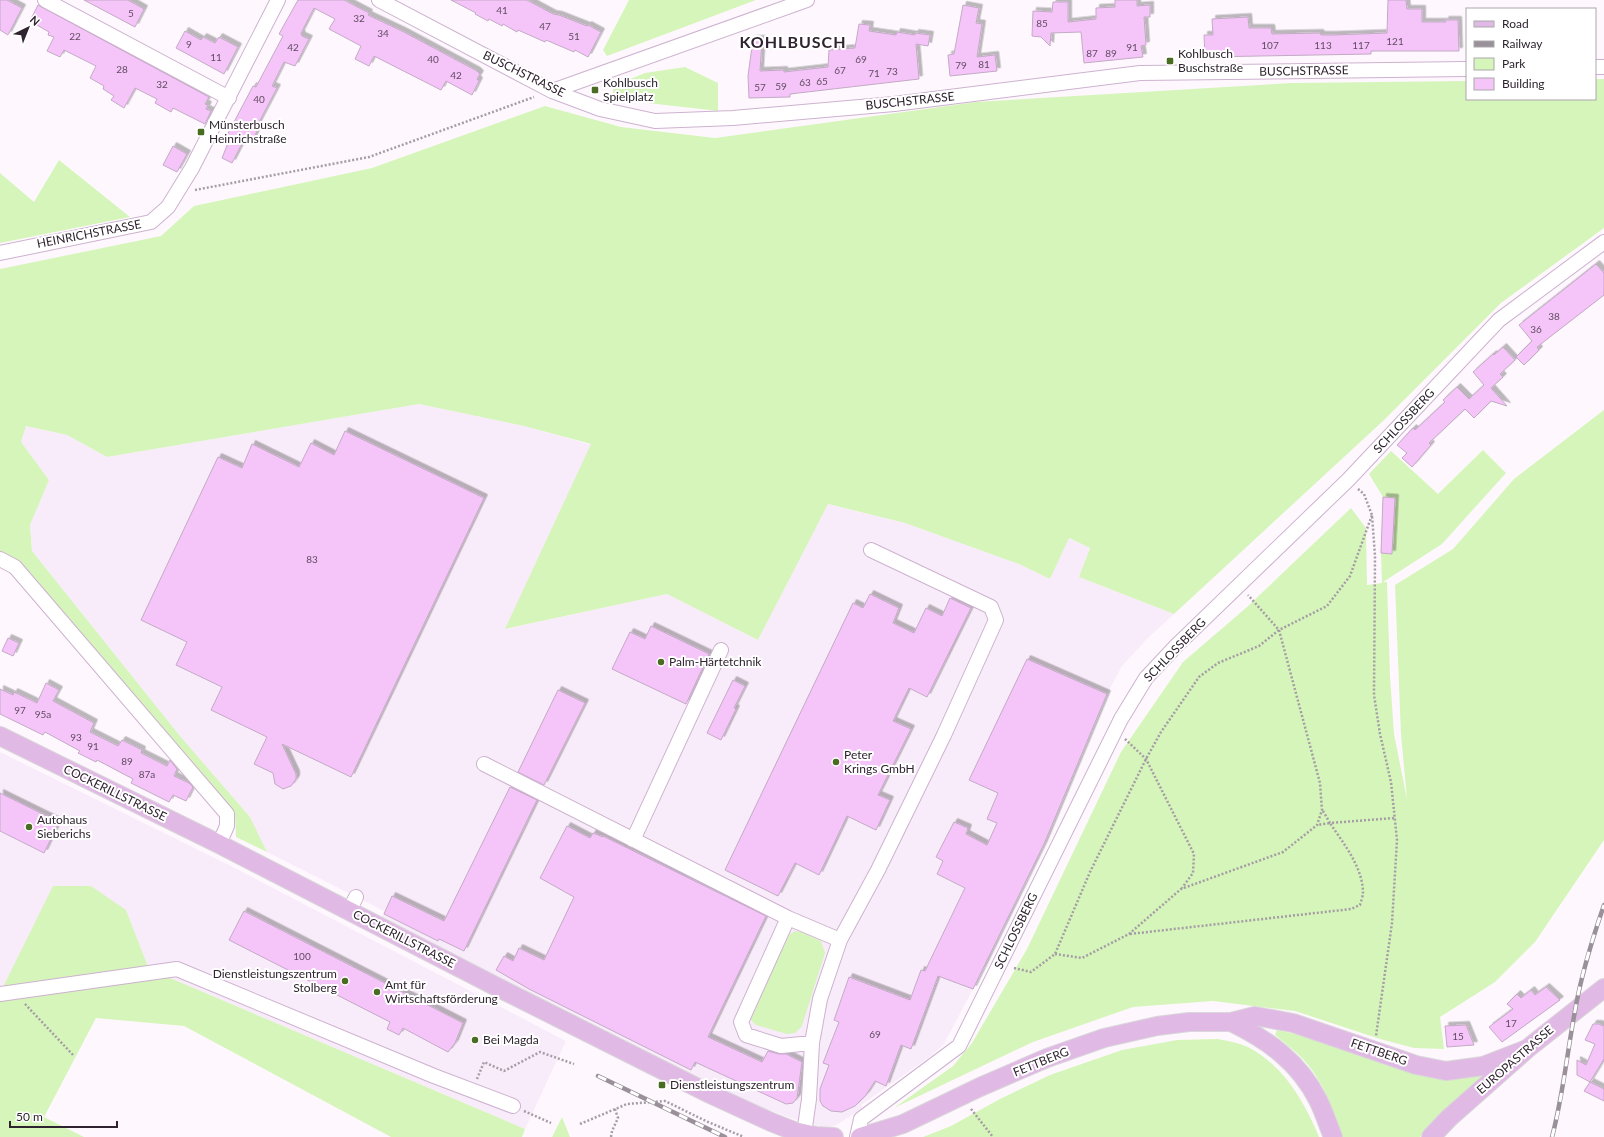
<svg xmlns="http://www.w3.org/2000/svg" width="1604" height="1137" viewBox="0 0 1604 1137" font-family="Lato,sans-serif">
	<style>
		.built { fill: #f9ecfa }
		.green { fill: #d6f5ba }
		.building { fill: #f5c5f9; stroke: #c3a9c5; filter: url(#shadow) }
		.lines { fill: none; stroke-linecap: round; stroke-linejoin: round }
		.minor-casing { stroke: #cdb2cf; stroke-width: 16 }
		.major-casing { stroke: #d9d7d9; stroke-width: 20 }
		.path { stroke: #a59ca5; stroke-width: 2.5; stroke-dasharray: 2 2; stroke-linecap: butt }
		.minor { stroke: #fff; stroke-width: 14 }
		.major { stroke: #e1b9e5; stroke-width: 18 }
		.rail-casing { stroke: #999099; stroke-width: 4.5 }
		.rail { stroke: #fff; stroke-width: 3; stroke-dasharray: 9; stroke-linecap: butt }
		.poi-dot { fill: #4a6b22; stroke: #fff; stroke-width: 1.5 }
		.labels { text-anchor: middle; stroke-width: 4; stroke-linejoin: round; paint-order: stroke }
		.number-label { font-size: 10px; fill: #604c61 }
		.poi-label { font-size: 12px; fill: #2e232e; stroke: #fff; text-anchor: start }
		.street-label { font-size: 12px; fill: #2e232e; stroke: #fff }
		.district-label { font-size: 16px; font-weight: bold; letter-spacing: 1px; fill: #2e232e; stroke: #fff }
	</style>
	<defs>
		<filter id="shadow"><feDropShadow dx="3.5" dy="-3.5" stdDeviation="0" flood-color="#0004"/></filter>
	</defs>
	<rect width="100%" height="100%" fill="#fef8fe"/>
	<path class="built" d="M 419,404 L 524,426 L 592,445 L 506,629 L 667,594 L 758,640 L 827,504 L 905,523 L 1019,564 L 1050,579 L 1068,538 L 1090,548 L 1079,577 L 1174,614 L 1148,638 L 1122,666 L 1107,694 L 1044,843 L 973,989 L 944,1044 L 931,1056 L 861,1105 L 863,1108 L 835,1126 L 824,1127 L 805,1123 L 774,1112 L 694,1078 L 382,917 L 384,911 L 267,852 L 250,817 L 180,736 L 32,551 L 30,525 L 49,480 L 21,442 L 26,426 L 67,435 L 107,457 Z
		M 0,752 L 229,865 L 566,1041 L 525,1129 L 149,969 L 126,910 L 3,987 L 0,987 Z"/>
	<path class="green" d="M 629,0 L 756,0 L 607,56 L 603,50 Z
		M 685,67 L 718,83 L 718,111 L 613,99 L 613,86 L 645,73 Z
		M 1595,79 L 1604,79 L 1604,228 L 1501,303 L 1383,421 L 1174,614 L 1079,577 L 1090,548 L 1069,538 L 1050,579 L 1019,564 L 905,523 L 828,504 L 758,640 L 667,594 L 505,629 L 591,444 L 524,426 L 419,404 L 107,457 L 67,435 L 26,426 L 21,442 L 49,480 L 30,525 L 32,551 L 180,736 L 250,817 L 267,852 L 236,837 L 235,815 L 233,812 L 0,552 L 0,269 L 161,236 L 194,206 L 372,168 L 545,106 L 621,127 L 715,138 L 976,102 L 1292,83 L 1467,81 L 1467,99 L 1595,99 Z
		M 59,160 L 130,217 L 0,243 L 0,173 L 34,202 Z
		M 1604,410 L 1604,840 L 1535,942 L 1495,982 L 1440,1017 L 1444,1049 L 1414,1048 L 1380,1039 L 1295,1011 L 1213,1001 L 1133,1007 L 1033,1042 L 894,1108 L 953,1066 L 972,1043 L 1027,949 L 1121,752 L 1183,662 L 1247,607 L 1351,508 L 1366,528 L 1367,585 L 1382,583 L 1381,553 L 1383,497 L 1369,474 L 1391,451 L 1438,494 L 1483,450 L 1506,473 L 1442,544 L 1383,582 L 1387,582 L 1390,676 L 1394,734 L 1407,799 L 1401,735 L 1395,585 L 1453,549 L 1514,479 Z
		M 53,886 L 91,886 L 126,910 L 149,969 L 525,1129 L 522,1137 L 391,1137 L 184,1026 L 96,1018 L 44,1117 L 84,1137 L 0,1137 L 0,1001 L 4,1000 L 3,987 Z
		M 795,931 L 801,932 L 821,941 L 825,953 L 802,1026 L 795,1033 L 787,1034 L 756,1025 L 751,1020 L 751,1013 L 789,935 Z
		M 1277,1030 L 1487,1075 L 1429,1126 L 1420,1137 L 1342,1137 C 1333,1108 1322,1077 1299,1055 C 1291,1048 1283,1041 1275,1035 Z
		M 1218,1039 C 1228,1041 1239,1043 1248,1047 C 1284,1066 1304,1101 1319,1137 L 923,1137 L 951,1126 L 1000,1099 L 1050,1075 L 1122,1050 L 1177,1040 Z
		M 562,1117 L 570,1137 L 552,1137 Z"/>
	<path class="building" d="M 0,0 L 7,0 L 22,8 L 8,35 L 0,30 Z
		M 84,0 L 128,0 L 144,9 L 135,27 Z
		M 298,0 L 344,0 L 369,13 L 368,15 L 404,32 L 477,71 L 480,74 L 477,79 L 479,81 L 472,95 L 446,81 L 441,90 L 374,56 L 369,66 L 355,59 L 361,46 L 329,29 L 335,19 L 314,8 L 301,33 L 302,36 L 309,39 L 295,66 L 284,62 L 272,86 L 277,88 L 256,128 L 258,129 L 253,140 L 246,136 L 232,163 L 222,158 L 228,143 L 224,141 L 253,86 L 256,87 L 283,36 L 279,34 Z
		M 451,0 L 527,0 L 553,14 L 559,15 L 587,26 L 588,25 L 601,32 L 588,57 L 575,50 L 574,52 L 546,40 L 545,42 L 518,30 L 517,32 L 503,24 L 502,26 L 489,19 L 488,21 L 475,14 L 476,13 Z
		M 1115,0 L 1137,0 L 1137,6 L 1150,5 L 1150,17 L 1144,17 L 1146,45 L 1141,46 L 1143,57 L 1084,63 L 1081,32 L 1051,33 L 1050,46 L 1041,37 L 1032,36 L 1033,11 L 1052,12 L 1053,2 L 1068,2 L 1068,22 L 1096,19 L 1096,8 L 1115,7 Z
		M 1388,0 L 1406,0 L 1407,9 L 1422,9 L 1422,22 L 1446,22 L 1445,20 L 1458,20 L 1459,51 L 1371,51 L 1371,54 L 1205,57 L 1204,35 L 1213,35 L 1212,19 L 1248,17 L 1249,28 L 1271,28 L 1272,34 L 1320,33 L 1321,35 L 1333,35 L 1387,33 Z
		M 38,5 L 209,97 L 205,104 L 208,105 L 206,109 L 211,111 L 205,124 L 173,108 L 171,112 L 155,103 L 157,99 L 135,88 L 124,108 L 111,100 L 114,96 L 103,89 L 104,86 L 90,78 L 96,66 L 64,50 L 60,57 L 47,51 L 54,37 L 48,35 L 49,32 L 30,21 Z
		M 963,5 L 979,8 L 976,23 L 982,24 L 977,57 L 995,55 L 997,71 L 950,76 L 948,55 L 954,54 Z
		M 859,24 L 870,25 L 869,31 L 896,35 L 897,32 L 915,35 L 915,33 L 930,35 L 928,46 L 916,44 L 919,79 L 790,94 L 790,97 L 749,98 L 748,76 L 753,39 L 762,39 L 760,71 L 784,70 L 784,72 L 828,67 L 829,50 L 855,48 Z
		M 185,31 L 201,40 L 203,37 L 215,43 L 219,37 L 238,47 L 224,74 L 176,48 Z
		M 173,146 L 187,154 L 177,172 L 163,165 Z
		M 1596,264 L 1604,273 L 1604,295 L 1537,347 L 1539,350 L 1524,365 L 1516,357 L 1532,341 L 1519,325 Z
		M 1503,347 L 1515,360 L 1500,374 L 1503,377 L 1491,388 L 1507,406 L 1491,401 L 1474,418 L 1465,409 L 1429,443 L 1431,445 L 1412,467 L 1402,458 L 1407,453 L 1397,445 L 1413,428 L 1415,430 L 1445,402 L 1443,400 L 1457,387 L 1469,399 L 1484,385 L 1473,372 L 1493,354 L 1494,355 Z
		M 345,431 L 484,498 L 351,777 L 282,744 L 296,774 L 296,779 L 291,786 L 283,789 L 275,784 L 273,773 L 254,764 L 267,737 L 211,710 L 222,687 L 176,665 L 187,642 L 141,620 L 218,457 L 242,468 L 252,444 L 299,467 L 311,443 L 334,455 Z
		M 1383,497 L 1395,498 L 1392,554 L 1381,553 Z
		M 870,594 L 899,608 L 893,623 L 914,633 L 926,608 L 942,616 L 950,598 L 971,608 L 927,697 L 909,688 L 893,721 L 911,729 L 878,795 L 890,800 L 876,830 L 847,816 L 819,875 L 795,863 L 778,896 L 725,870 L 853,603 L 863,608 Z
		M 651,626 L 709,654 L 686,704 L 612,669 L 630,632 L 645,639 Z
		M 8,638 L 19,643 L 13,656 L 2,651 Z
		M 1027,659 L 1107,694 L 1044,844 L 973,989 L 938,976 L 911,1049 L 901,1045 L 886,1086 L 875,1081 L 866,1095 L 855,1106 L 842,1112 L 831,1111 L 823,1106 L 820,1101 L 820,1089 L 829,1065 L 823,1063 L 839,1022 L 834,1020 L 849,977 L 910,1000 L 921,970 L 925,971 L 965,888 L 937,874 L 943,861 L 936,857 L 954,822 L 968,828 L 966,834 L 987,845 L 997,823 L 987,819 L 998,793 L 969,780 Z
		M 733,680 L 745,686 L 734,708 L 736,709 L 721,740 L 707,733 Z
		M 46,683 L 59,690 L 53,701 L 94,723 L 90,732 L 118,746 L 122,740 L 142,750 L 141,753 L 167,766 L 170,760 L 177,769 L 174,776 L 189,783 L 193,787 L 186,801 L 173,795 L 169,802 L 131,783 L 133,779 L 97,760 L 96,762 L 78,753 L 80,751 L 45,732 L 43,735 L 0,714 L 0,689 L 13,695 L 14,692 L 37,703 Z
		M 558,690 L 585,703 L 544,785 L 518,772 Z
		M 510,787 L 537,800 L 464,951 L 439,939 L 438,941 L 384,914 L 392,896 L 444,921 Z
		M 0,793 L 59,822 L 44,853 L 0,831 Z
		M 567,826 L 590,838 L 593,833 L 603,837 L 603,836 L 766,916 L 708,1037 L 762,1062 L 768,1051 L 779,1054 L 786,1054 L 802,1062 L 797,1098 L 793,1103 L 786,1104 L 695,1062 L 691,1070 L 529,989 L 496,970 L 504,956 L 513,961 L 519,948 L 544,960 L 574,897 L 540,878 Z
		M 244,911 L 463,1023 L 455,1043 L 448,1052 L 403,1028 L 399,1035 L 387,1029 L 390,1022 L 229,940 Z
		M 1546,987 L 1560,1000 L 1502,1042 L 1489,1027 L 1513,1009 L 1507,1004 L 1517,994 L 1521,998 L 1531,990 L 1535,995 Z
		M 1593,1024 L 1599,1024 L 1603,1026 L 1604,1024 L 1604,1059 L 1590,1082 L 1577,1075 L 1577,1060 L 1586,1065 L 1595,1044 L 1585,1040 Z
		M 1466,1025 L 1474,1045 L 1447,1047 L 1445,1026 Z
		M 1590,1082 L 1604,1089 L 1604,1101 L 1584,1091 Z"/>
	<g class="lines">
		<defs>
			<path id="minor" d="M 45,0 L 229,98
				M 379,0 L 552,91 L 600,109 L 655,121 L 733,118 L 894,104 L 1140,73 L 1467,69
				M 1595,67 L 1604,67
				M 552,91 L 807,0
				M 0,253 L 151,222 L 168,207 L 192,168 L 278,0
				M 0,559 L 15,567 L 227,814 L 227,826 L 219,844
				M 484,764 L 788,918
				M 633,840 L 721,650
				M 349,911 L 356,897
				M 0,994 L 177,969 L 434,1076 L 513,1106
				M 812,1043 L 781,1046 L 746,1035 L 741,1022 L 788,918 L 840,940
				M 804,1134 L 809,1099 L 812,1043 L 820,999 L 840,940 L 878,870 L 944,735 L 996,620 L 991,607 L 871,550
				M 857,1137 L 861,1119 L 959,1046 L 1121,719 L 1146,678 L 1176,646 L 1348,480 L 1499,320 L 1604,242"/>
			<path id="major" d="M 0,736 L 219,844 L 497,987 L 710,1094 L 771,1122 L 794,1131 L 816,1136 L 834,1137
				M 1231,1022 C 1268,1040 1299,1062 1318,1100 C 1324,1112 1328,1125 1333,1137
				M 860,1137 L 903,1124 L 980,1087 L 1047,1058 L 1104,1038 L 1157,1026 L 1189,1022 L 1231,1022 L 1255,1016 L 1293,1023 L 1416,1065 L 1446,1071 L 1483,1066 L 1527,1049
				M 1431,1137 L 1449,1118 L 1527,1049 L 1604,988"/>
		</defs>
		<use href="#minor" class="minor-casing"/>
		<use href="#major" class="major-casing"/>
		<path class="path" d="M 195,190 L 369,157 L 534,97
			M 1358,489 L 1364,494 L 1372,515 L 1375,556 L 1374,695 L 1380,734 L 1391,782 L 1397,840 L 1392,923 L 1376,1036
			M 1125,739 L 1146,759 L 1194,854 L 1193,873 L 1182,888
			M 1323,811 L 1330,823 L 1394,818
			M 1130,934 L 1351,909 L 1360,905 C 1361,901 1363,896 1363,893 C 1363,867 1343,843 1330,823 L 1317,825
			M 1055,954 L 1082,958 L 1129,934 L 1181,889 L 1283,852 L 1317,825 L 1322,810 L 1320,783 L 1279,630 L 1327,606 L 1350,576 L 1372,515
			M 1014,968 L 1031,972 L 1055,954 L 1090,872 L 1146,759 L 1161,732 L 1199,677 L 1218,663 L 1259,646 L 1279,630 L 1248,595
			M 25,1004 L 74,1056
			M 477,1079 L 484,1062 L 504,1071 L 540,1052 L 574,1064
			M 971,1109 L 993,1137
			M 524,1111 L 551,1123
			M 580,1124 L 627,1104 L 665,1101 L 708,1122 L 744,1137
			M 611,1137 L 612,1131 L 618,1118 L 615,1109"/>
		<use href="#minor" class="minor"/>
		<use href="#major" class="major"/>
		<defs>
			<path id="rail" d="M 598,1076 L 725,1137
				M 1552,1137 C 1563,1096 1567,1053 1575,1011 C 1581,975 1592,940 1604,905"/>
		</defs>
		<use href="#rail" class="rail-casing"/>
		<use href="#rail" class="rail"/>
	</g>
	<g class="poi-dot">
		<rect x="1166" y="57" width="8" height="8" rx="2"/>
		<rect x="591" y="86" width="8" height="8" rx="2"/>
		<rect x="197" y="128" width="8" height="8" rx="2"/>
		<circle cx="661" cy="662" r="4"/>
		<circle cx="836" cy="762" r="4"/>
		<circle cx="29" cy="827" r="4"/>
		<circle cx="345" cy="981" r="4"/>
		<circle cx="377" cy="992" r="4"/>
		<circle cx="475" cy="1040" r="4"/>
		<rect x="658" y="1081" width="8" height="8" rx="2"/>
	</g>
	<g class="labels">
		<g class="number-label">
			<text x="502" y="14">41</text>
			<text x="131" y="17">5</text>
			<text x="359" y="22">32</text>
			<text x="1042" y="27">85</text>
			<text x="545" y="30">47</text>
			<text x="383" y="37">34</text>
			<text x="75" y="40">22</text>
			<text x="574" y="40">51</text>
			<text x="1395" y="45">121</text>
			<text x="189" y="48">9</text>
			<text x="1270" y="49">107</text>
			<text x="1323" y="49">113</text>
			<text x="1361" y="49">117</text>
			<text x="293" y="51">42</text>
			<text x="1132" y="51">91</text>
			<text x="1092" y="57">87</text>
			<text x="1111" y="57">89</text>
			<text x="216" y="61">11</text>
			<text x="433" y="63">40</text>
			<text x="861" y="63">69</text>
			<text x="984" y="68">81</text>
			<text x="961" y="69">79</text>
			<text x="122" y="73">28</text>
			<text x="840" y="74">67</text>
			<text x="892" y="75">73</text>
			<text x="874" y="77">71</text>
			<text x="456" y="79">42</text>
			<text x="822" y="85">65</text>
			<text x="805" y="86">63</text>
			<text x="162" y="88">32</text>
			<text x="781" y="90">59</text>
			<text x="760" y="91">57</text>
			<text x="259" y="103">40</text>
			<text x="1554" y="320">38</text>
			<text x="1536" y="333">36</text>
			<text x="312" y="563">83</text>
			<text x="20" y="714">97</text>
			<text x="43" y="718">95a</text>
			<text x="76" y="741">93</text>
			<text x="93" y="750">91</text>
			<text x="127" y="765">89</text>
			<text x="147" y="778">87a</text>
			<text x="302" y="960">100</text>
			<text x="1511" y="1027">17</text>
			<text x="875" y="1038">69</text>
			<text x="1458" y="1040">15</text>
		</g>
		<g class="poi-label">
			<text x="1178" y="58">Kohlbusch<tspan x="1178" dy="14">Buschstraße</tspan></text>
			<text x="603" y="87">Kohlbusch<tspan x="603" dy="14">Spielplatz</tspan></text>
			<text x="209" y="129">Münsterbusch<tspan x="209" dy="14">Heinrichstraße</tspan></text>
			<text x="669" y="666">Palm-Härtetchnik</text>
			<text x="844" y="759">Peter<tspan x="844" dy="14">Krings GmbH</tspan></text>
			<text x="37" y="824">Autohaus<tspan x="37" dy="14">Sieberichs</tspan></text>
			<text x="337" y="978" text-anchor="end">Dienstleistungszentrum<tspan x="337" dy="14">Stolberg</tspan></text>
			<text x="385" y="989">Amt für<tspan x="385" dy="14">Wirtschaftsförderung</tspan></text>
			<text x="483" y="1044">Bei Magda</text>
			<text x="670" y="1089">Dienstleistungszentrum</text>
		</g>
		<g class="street-label">
			<text transform="translate(1304 71) rotate(-1)" y="4">BUSCHSTRASSE</text>
			<text transform="translate(524 74) rotate(26)" y="4">BUSCHSTRASSE</text>
			<text transform="translate(910 101) rotate(-6)" y="4">BUSCHSTRASSE</text>
			<text transform="translate(89 234) rotate(-11)" y="4">HEINRICHSTRASSE</text>
			<text transform="translate(1404 421) rotate(-47)" y="4">SCHLOSSBERG</text>
			<text transform="translate(1175 650) rotate(-46)" y="4">SCHLOSSBERG</text>
			<text transform="translate(115 793) rotate(26)" y="4">COCKERILLSTRASSE</text>
			<text transform="translate(1016 931) rotate(-64)" y="4">SCHLOSSBERG</text>
			<text transform="translate(404 939) rotate(27)" y="4">COCKERILLSTRASSE</text>
			<text transform="translate(1379 1052) rotate(19)" y="4">FETTBERG</text>
			<text transform="translate(1515 1060) rotate(-41)" y="4">EUROPASTRASSE</text>
			<text transform="translate(1041 1062) rotate(-22)" y="4">FETTBERG</text>
		</g>
		<g class="district-label">
			<text x="793" y="48">KOHLBUSCH</text>
		</g>
	</g>
	<rect x="1466" y="8" width="130" height="92" fill="#ffffff" stroke="#aba7ab"/>
	<rect x="1474" y="21" width="20" height="6" fill="#e1b9e5" stroke="#aba7ab"/>
	<text x="1502" y="28" font-size="12" fill="#2e232e">Road</text>
	<rect x="1474" y="41" width="20" height="6" fill="#999099" stroke="#aba7ab"/>
	<text x="1502" y="48" font-size="12" fill="#2e232e">Railway</text>
	<rect x="1474" y="58" width="20" height="12" fill="#d6f5ba" stroke="#aba7ab"/>
	<text x="1502" y="68" font-size="12" fill="#2e232e">Park</text>
	<rect x="1474" y="78" width="20" height="12" fill="#f5c5f9" stroke="#aba7ab"/>
	<text x="1502" y="88" font-size="12" fill="#2e232e">Building</text>
	<g transform="translate(28 28) rotate(43)" stroke="#ffffff" stroke-width="3" paint-order="stroke">
	<path d="M0-3L7 15L0 10L-7 15Z" fill="#2e232e"/>
	<text y="-6" font-size="11" font-weight="bold" text-anchor="middle" fill="#2e232e">N</text>
	</g>
	<path d="M10 1121v6h107v-6" fill="none" stroke="#2e232e" stroke-width="2"/>
	<text x="16" y="1121" font-size="12" fill="#2e232e" stroke="#ffffff" stroke-width="3" paint-order="stroke">50 m</text>
</svg>
